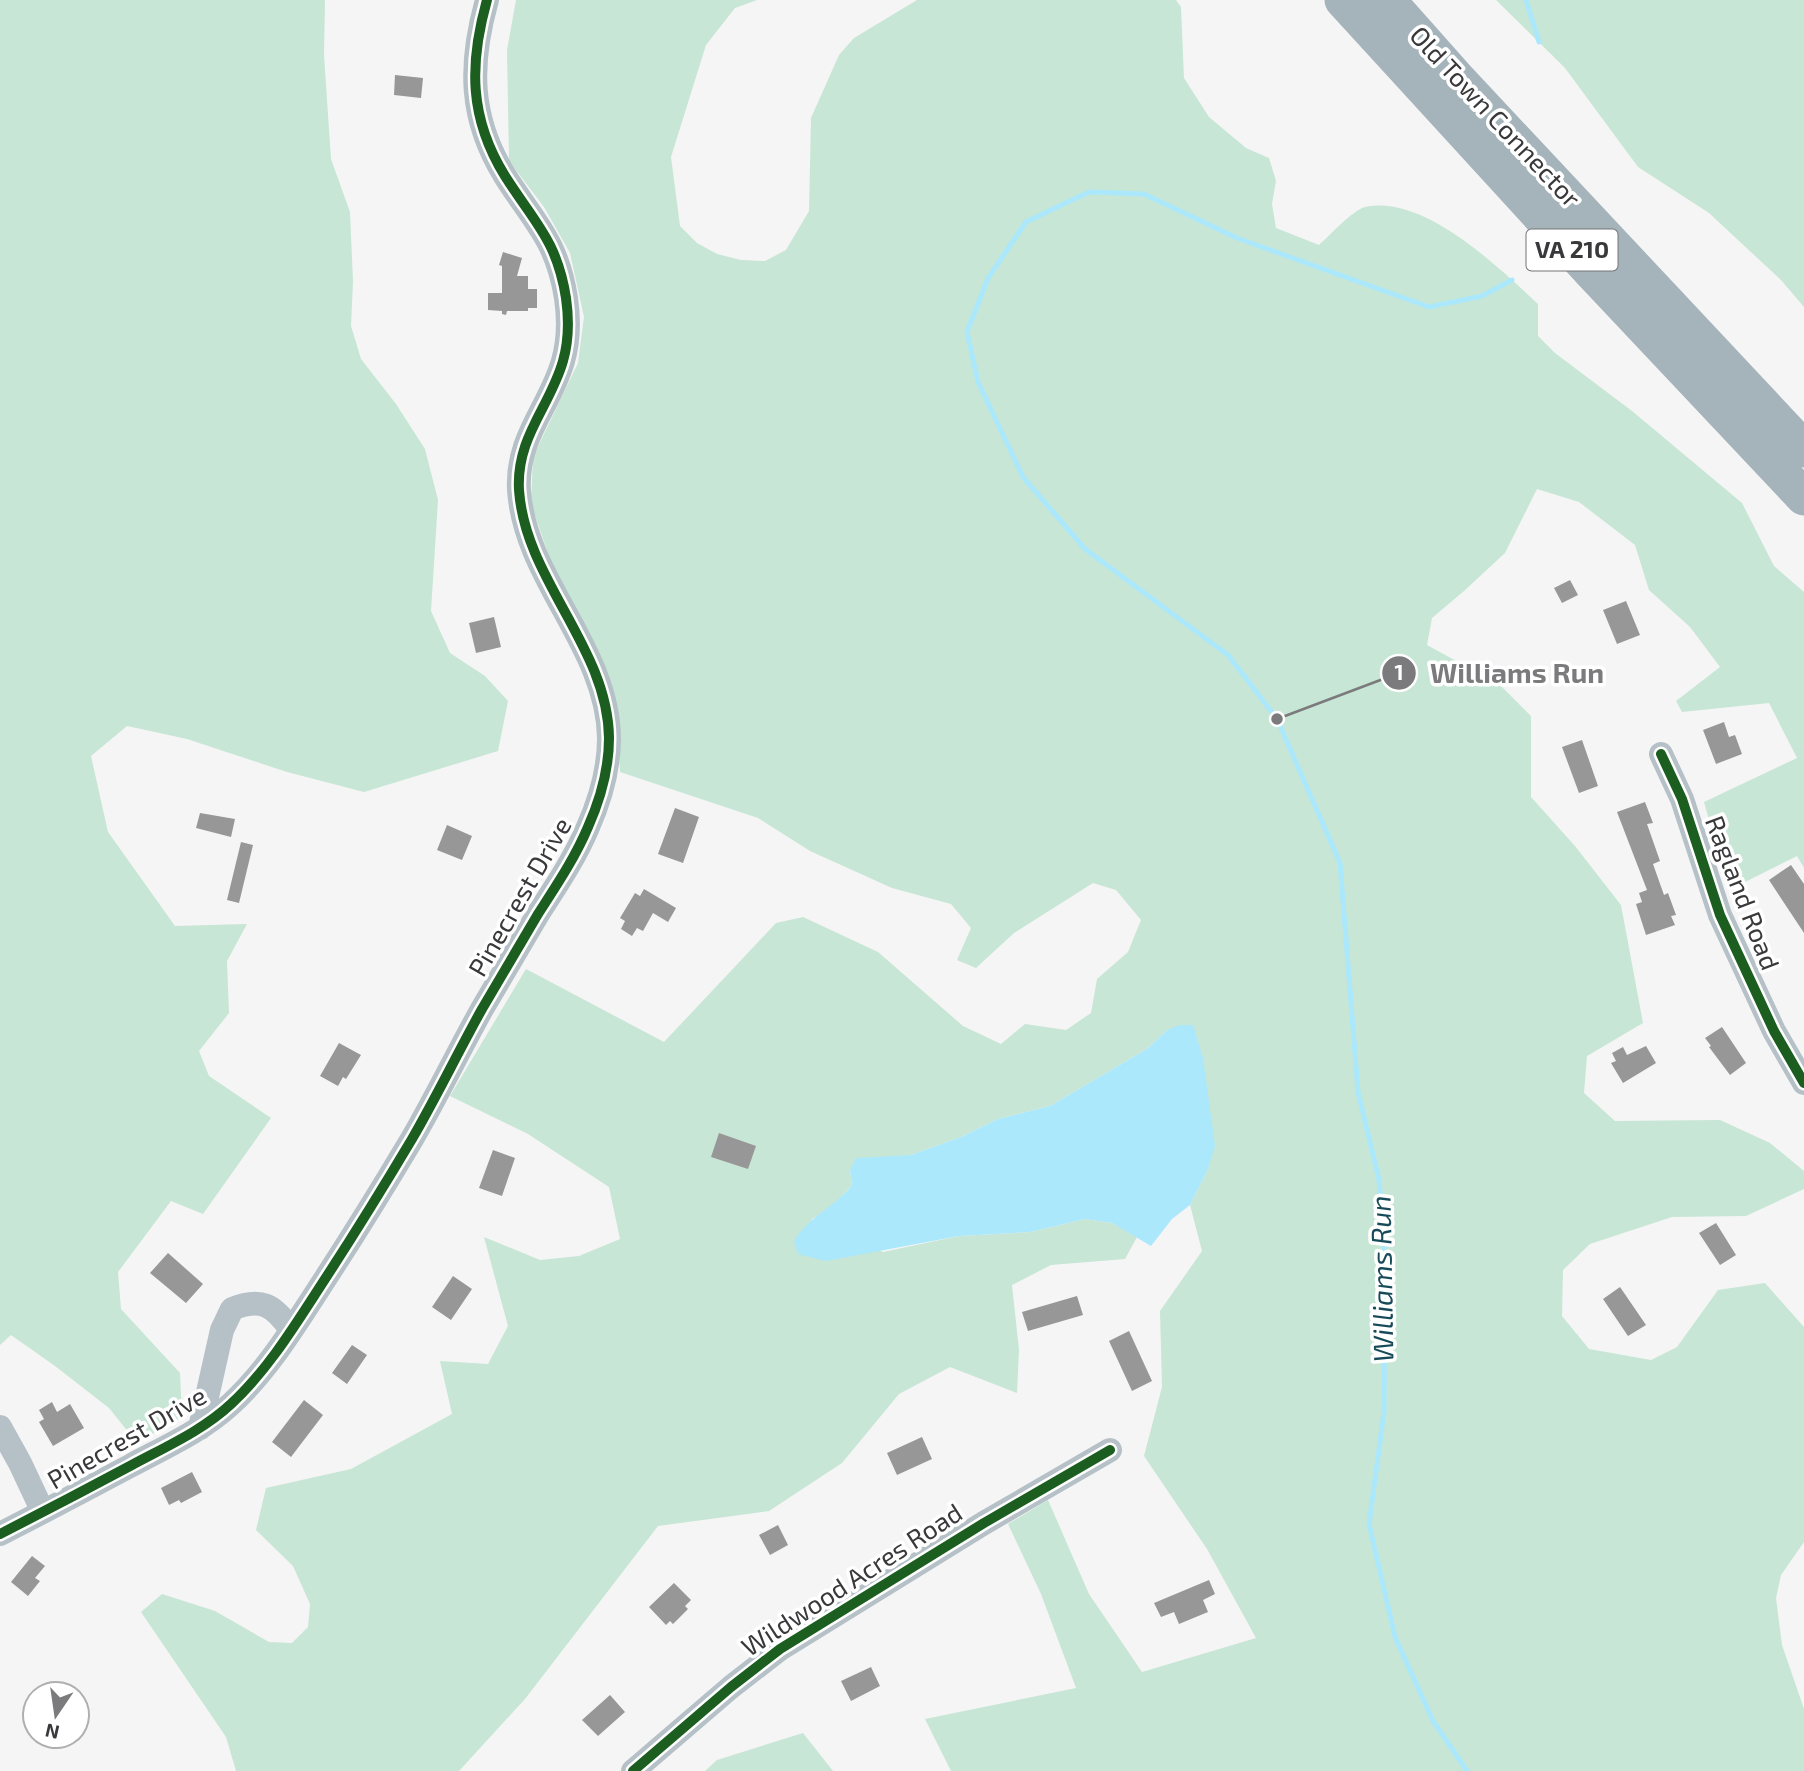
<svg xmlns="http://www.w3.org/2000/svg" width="1804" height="1771" viewBox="0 0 1804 1771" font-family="'Exo 2',sans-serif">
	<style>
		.green { fill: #c7e6d5 }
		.water { fill: #abe8fc }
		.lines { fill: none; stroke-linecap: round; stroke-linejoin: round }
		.stream { stroke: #abe8fc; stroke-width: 5 }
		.building { fill: #989797 }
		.minor { stroke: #b5c1c7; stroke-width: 24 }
		.highway { stroke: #a5b4ba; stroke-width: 37 }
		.cycleway-casing { stroke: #fff; stroke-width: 15 }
		.cycleway { stroke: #1b5e20; stroke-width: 10 }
		.labels { text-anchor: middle; stroke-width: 7; stroke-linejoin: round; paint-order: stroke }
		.shield { fill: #fff; stroke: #747475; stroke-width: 2 }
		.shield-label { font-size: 24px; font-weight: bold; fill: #39383a }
		.street-label { font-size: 26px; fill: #39383a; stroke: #fff }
		.water-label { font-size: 28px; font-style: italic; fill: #184b5a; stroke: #fff }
		.leader { fill: none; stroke: #7b7a7c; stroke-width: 2.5 }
		.callout-dot { fill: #7b7a7c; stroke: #fff; stroke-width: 2.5 }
		.mark-label { font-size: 21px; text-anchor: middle; font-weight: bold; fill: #fff }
		.callout-label { font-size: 28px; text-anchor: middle; font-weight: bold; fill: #7b7a7c; stroke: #fff; stroke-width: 7; stroke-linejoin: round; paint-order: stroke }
	</style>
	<rect width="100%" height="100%" fill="#f5f5f6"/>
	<path class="green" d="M 0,0 L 325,0 L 324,55 L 331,159 L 350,212 L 353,281 L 351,326 L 361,359 L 396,404 L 425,449 L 438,500 L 431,611 L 450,653 L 485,676 L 508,701 L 498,751 L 364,792 L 287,772 L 187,739 L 127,726 L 91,756 L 108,832 L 175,926 L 247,924 L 227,961 L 229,1013 L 199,1051 L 209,1076 L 271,1118 L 203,1214 L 171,1201 L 118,1272 L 121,1309 L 180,1373 L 182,1417 L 137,1443 L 109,1408 L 55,1366 L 11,1335 L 0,1345 Z
		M 516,0 L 757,0 L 735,8 L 706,45 L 671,157 L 680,226 L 697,243 L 717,254 L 741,260 L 765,261 L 786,250 L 809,211 L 811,118 L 839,55 L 854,38 L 917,0 L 1176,0 L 1181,7 L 1184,78 L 1209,117 L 1246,148 L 1269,158 L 1276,181 L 1272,204 L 1276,228 L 1319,245 C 1329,236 1353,210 1365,207 C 1424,194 1498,267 1538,304 L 1538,336 L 1555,353 L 1632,411 L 1742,503 L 1774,566 L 1804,592 L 1804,868 L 1797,856 L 1729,890 L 1704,802 L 1797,758 L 1769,703 L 1682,712 L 1676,701 L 1720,667 L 1690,627 L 1649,590 L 1635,545 L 1579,502 L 1537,489 L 1505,553 L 1464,591 L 1432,618 L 1427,645 L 1500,685 L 1531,716 L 1531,797 L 1575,846 L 1621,905 L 1643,1023 L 1587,1056 L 1584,1093 L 1615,1121 L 1720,1120 L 1770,1143 L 1804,1171 L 1804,1189 L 1746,1216 L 1672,1217 L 1590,1244 L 1563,1270 L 1562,1316 L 1589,1349 L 1651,1360 L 1677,1347 L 1718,1290 L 1765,1283 L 1804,1327 L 1804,1542 L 1781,1575 L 1776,1598 L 1782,1645 L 1804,1709 L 1804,1771 L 951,1771 L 925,1719 L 1076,1688 L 1041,1594 L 1008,1524 L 1048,1500 L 1089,1594 L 1142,1672 L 1256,1638 L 1207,1549 L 1144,1456 L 1162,1387 L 1160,1311 L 1202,1251 L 1190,1205 L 1208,1169 L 1167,1030 L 1147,1049 L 1050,1106 L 998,1119 L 961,1137 L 911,1155 L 850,1170 L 852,1185 L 834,1205 L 811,1220 L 883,1252 L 959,1236 L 1030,1232 L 1085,1219 L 1112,1223 L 1137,1237 L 1125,1259 L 1051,1265 L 1012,1285 L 1019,1350 L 1017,1393 L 950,1367 L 899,1394 L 842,1463 L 769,1511 L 658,1526 L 525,1699 L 459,1771 L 236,1771 L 226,1737 L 141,1612 L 162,1594 L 215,1611 L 269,1642 L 292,1643 L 308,1627 L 310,1604 L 293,1566 L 256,1530 L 266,1488 L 351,1469 L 452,1414 L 440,1361 L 488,1364 L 508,1326 L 484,1237 L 540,1260 L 579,1256 L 620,1239 L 609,1187 L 528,1134 L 450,1096 L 526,969 L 664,1042 L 776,923 L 803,917 L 878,952 L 963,1026 L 1001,1044 L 1025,1024 L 1066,1030 L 1091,1013 L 1097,979 L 1128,952 L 1141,920 L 1116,890 L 1093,883 L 1014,933 L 976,968 L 957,960 L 971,928 L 951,904 L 892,888 L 810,851 L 758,818 L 620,772 L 617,711 L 549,556 L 531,504 L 533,457 L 578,363 L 584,317 L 570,253 L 544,207 L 509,161 L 507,50 Z
		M 1496,0 L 1804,0 L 1804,307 L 1781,280 L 1709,213 L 1638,167 L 1565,68 Z
		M 803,1733 L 833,1771 L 705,1771 L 717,1760 Z"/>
	<path class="water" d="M 1180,1025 L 1193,1025 L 1203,1058 L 1215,1146 L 1208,1169 L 1190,1205 L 1172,1219 L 1151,1246 L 1112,1223 L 1085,1219 L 1030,1232 L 959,1236 L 826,1261 L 798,1254 L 794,1241 C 808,1217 835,1207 852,1185 L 850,1170 L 856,1158 L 911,1155 L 961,1137 L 998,1119 L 1050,1106 L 1147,1049 L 1167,1030 Z"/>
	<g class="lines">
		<path class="stream" d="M 1526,0 L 1539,42
			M 1467,1771 L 1433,1721 L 1395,1637 L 1369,1524 L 1384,1412 L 1385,1253 L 1379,1180 L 1358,1092 L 1340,863 L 1277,719 L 1228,655 L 1085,549 L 1023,477 L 978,382 L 967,332 L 988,278 L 1026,222 L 1089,192 L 1144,194 L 1237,238 L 1429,307 L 1482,296 L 1512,280"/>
	</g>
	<path class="building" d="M 395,75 L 423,78 L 421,98 L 394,95 Z
		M 503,252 L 522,258 L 517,276 L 528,276 L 528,289 L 537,289 L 537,308 L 528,308 L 528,311 L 507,311 L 506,315 L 502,314 L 502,311 L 488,310 L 488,293 L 502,293 L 502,266 L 499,265 Z
		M 1570,580 L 1578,595 L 1562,603 L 1554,588 Z
		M 1626,601 L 1640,635 L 1617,644 L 1603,610 Z
		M 494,617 L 501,647 L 476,653 L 469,623 Z
		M 1724,722 L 1729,737 L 1735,735 L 1742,754 L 1716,764 L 1703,730 Z
		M 1582,740 L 1598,786 L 1579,793 L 1562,747 Z
		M 1645,802 L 1653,823 L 1647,824 L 1660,861 L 1653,864 L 1664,895 L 1668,893 L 1676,915 L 1671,916 L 1675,925 L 1646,935 L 1636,904 L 1642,902 L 1639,893 L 1647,890 L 1617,812 Z
		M 675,808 L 699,817 L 683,863 L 658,854 Z
		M 200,813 L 235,819 L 231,837 L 196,828 Z
		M 447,825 L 472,836 L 462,860 L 437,850 Z
		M 241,842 L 253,845 L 239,903 L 227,900 Z
		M 1791,865 L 1804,884 L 1804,933 L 1769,880 Z
		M 644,889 L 676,908 L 668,922 L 653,913 L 643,931 L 637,928 L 632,936 L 621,929 L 625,921 L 620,918 L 635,893 L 640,896 Z
		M 1722,1027 L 1746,1063 L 1730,1075 L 1709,1047 L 1711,1046 L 1705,1038 Z
		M 339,1043 L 361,1055 L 346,1079 L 343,1077 L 338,1086 L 320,1076 Z
		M 1646,1046 L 1656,1063 L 1623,1083 L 1611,1063 L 1616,1061 L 1612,1053 L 1623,1047 L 1627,1055 Z
		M 719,1133 L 756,1146 L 748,1169 L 711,1157 Z
		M 493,1150 L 515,1158 L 502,1196 L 479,1188 Z
		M 1716,1223 L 1736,1255 L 1720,1265 L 1699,1233 Z
		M 168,1253 L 203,1284 L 186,1303 L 150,1273 Z
		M 453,1276 L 472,1289 L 451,1320 L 432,1307 Z
		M 1620,1287 L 1646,1325 L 1628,1336 L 1603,1299 Z
		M 1077,1296 L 1083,1315 L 1028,1331 L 1022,1312 Z
		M 1129,1331 L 1152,1381 L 1132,1391 L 1109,1341 Z
		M 352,1345 L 367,1355 L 347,1384 L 332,1373 Z
		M 304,1400 L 323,1415 L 291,1457 L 272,1442 Z
		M 52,1402 L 57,1412 L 70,1404 L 84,1428 L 53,1446 L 39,1422 L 44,1419 L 39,1410 Z
		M 922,1437 L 932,1459 L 897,1475 L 887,1453 Z
		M 192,1472 L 202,1492 L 181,1503 L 179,1500 L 169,1505 L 161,1488 Z
		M 778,1525 L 788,1545 L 770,1555 L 759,1535 Z
		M 32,1556 L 45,1566 L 35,1578 L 40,1581 L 28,1596 L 11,1582 Z
		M 1209,1580 L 1215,1594 L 1203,1600 L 1208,1612 L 1179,1624 L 1174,1612 L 1161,1617 L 1154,1603 Z
		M 674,1583 L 691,1600 L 685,1606 L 688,1609 L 673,1624 L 670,1621 L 666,1625 L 649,1607 Z
		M 871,1667 L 880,1686 L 851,1701 L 841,1681 Z
		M 610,1695 L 625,1712 L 598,1736 L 582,1720 Z"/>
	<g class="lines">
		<path class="minor" d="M 1661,754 L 1682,799 L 1720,915 L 1774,1031 L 1804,1083
			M 0,1427 L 20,1463 L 43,1512
			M 200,1428 L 222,1330 L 232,1309 C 261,1297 274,1305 291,1330
			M 0,1534 C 43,1512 87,1489 130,1466 C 165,1447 202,1431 231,1404 C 269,1369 297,1322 325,1279 C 355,1233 384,1186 412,1139 C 437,1096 458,1052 482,1009 C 500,978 519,946 538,914 C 556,886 575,858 588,827 C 600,800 609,768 609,738 C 608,647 525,580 519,490 C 516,437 550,407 563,361 C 569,340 569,319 566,298 C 557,240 534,222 505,176 C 469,118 469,64 487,0
			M 633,1771 L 731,1687 L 780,1649 L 984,1523 L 1110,1450"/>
		<path class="highway" d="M 1343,0 L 1591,271 L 1804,497
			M 1387,0 L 1459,81 L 1804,449"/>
		<defs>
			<path id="cycleway" d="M 1661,754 L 1682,799 L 1720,915 L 1774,1031 L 1804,1083
				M 0,1534 C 43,1512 87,1489 130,1466 C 165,1447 202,1431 231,1404 C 269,1369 297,1322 325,1279 C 355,1233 384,1186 412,1139 C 437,1096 458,1052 482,1009 C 500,978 519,946 538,914 C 556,886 575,858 588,827 C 600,800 609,768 609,738 C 608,647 525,580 519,490 C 516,437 550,407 563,361 C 569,340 569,319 566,298 C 557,240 534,222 505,176 C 469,118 469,64 487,0
				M 633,1771 L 731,1687 L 780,1649 L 984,1523 L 1110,1450"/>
		</defs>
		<use href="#cycleway" class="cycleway-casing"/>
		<use href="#cycleway" class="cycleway"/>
	</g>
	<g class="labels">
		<rect class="shield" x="1526.5" y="229.5" width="91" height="41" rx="5"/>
		<g class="shield-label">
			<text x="1572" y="258">VA 210</text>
		</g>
		<g class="street-label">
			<text transform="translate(1495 117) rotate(47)" y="9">Old Town Connector</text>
			<text transform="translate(1742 893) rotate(69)" y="9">Ragland Road</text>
			<text transform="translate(520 897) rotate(-60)" y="9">Pinecrest Drive</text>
			<text transform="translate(127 1438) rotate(-30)" y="9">Pinecrest Drive</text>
			<text transform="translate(852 1580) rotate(-33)" y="9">Wildwood Acres Road</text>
		</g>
		<g class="water-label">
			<text transform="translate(1382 1279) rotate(-91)" y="10">Williams Run</text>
		</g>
	</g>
	<path class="leader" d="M1277 719L1399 673"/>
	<g class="callout-dot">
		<circle cx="1277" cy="719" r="7"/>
		<circle cx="1399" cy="673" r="18"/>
	</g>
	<g class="mark-label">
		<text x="1399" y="680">1</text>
	</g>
	<g class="callout-label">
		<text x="1517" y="683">Williams Run</text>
	</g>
	<g transform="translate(56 1715) rotate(193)"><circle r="33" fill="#ffffff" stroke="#b0afb0" stroke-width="2"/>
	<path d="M0-5L12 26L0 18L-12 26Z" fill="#7b7a7c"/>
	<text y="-10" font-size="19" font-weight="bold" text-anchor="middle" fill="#39383a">N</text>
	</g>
</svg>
